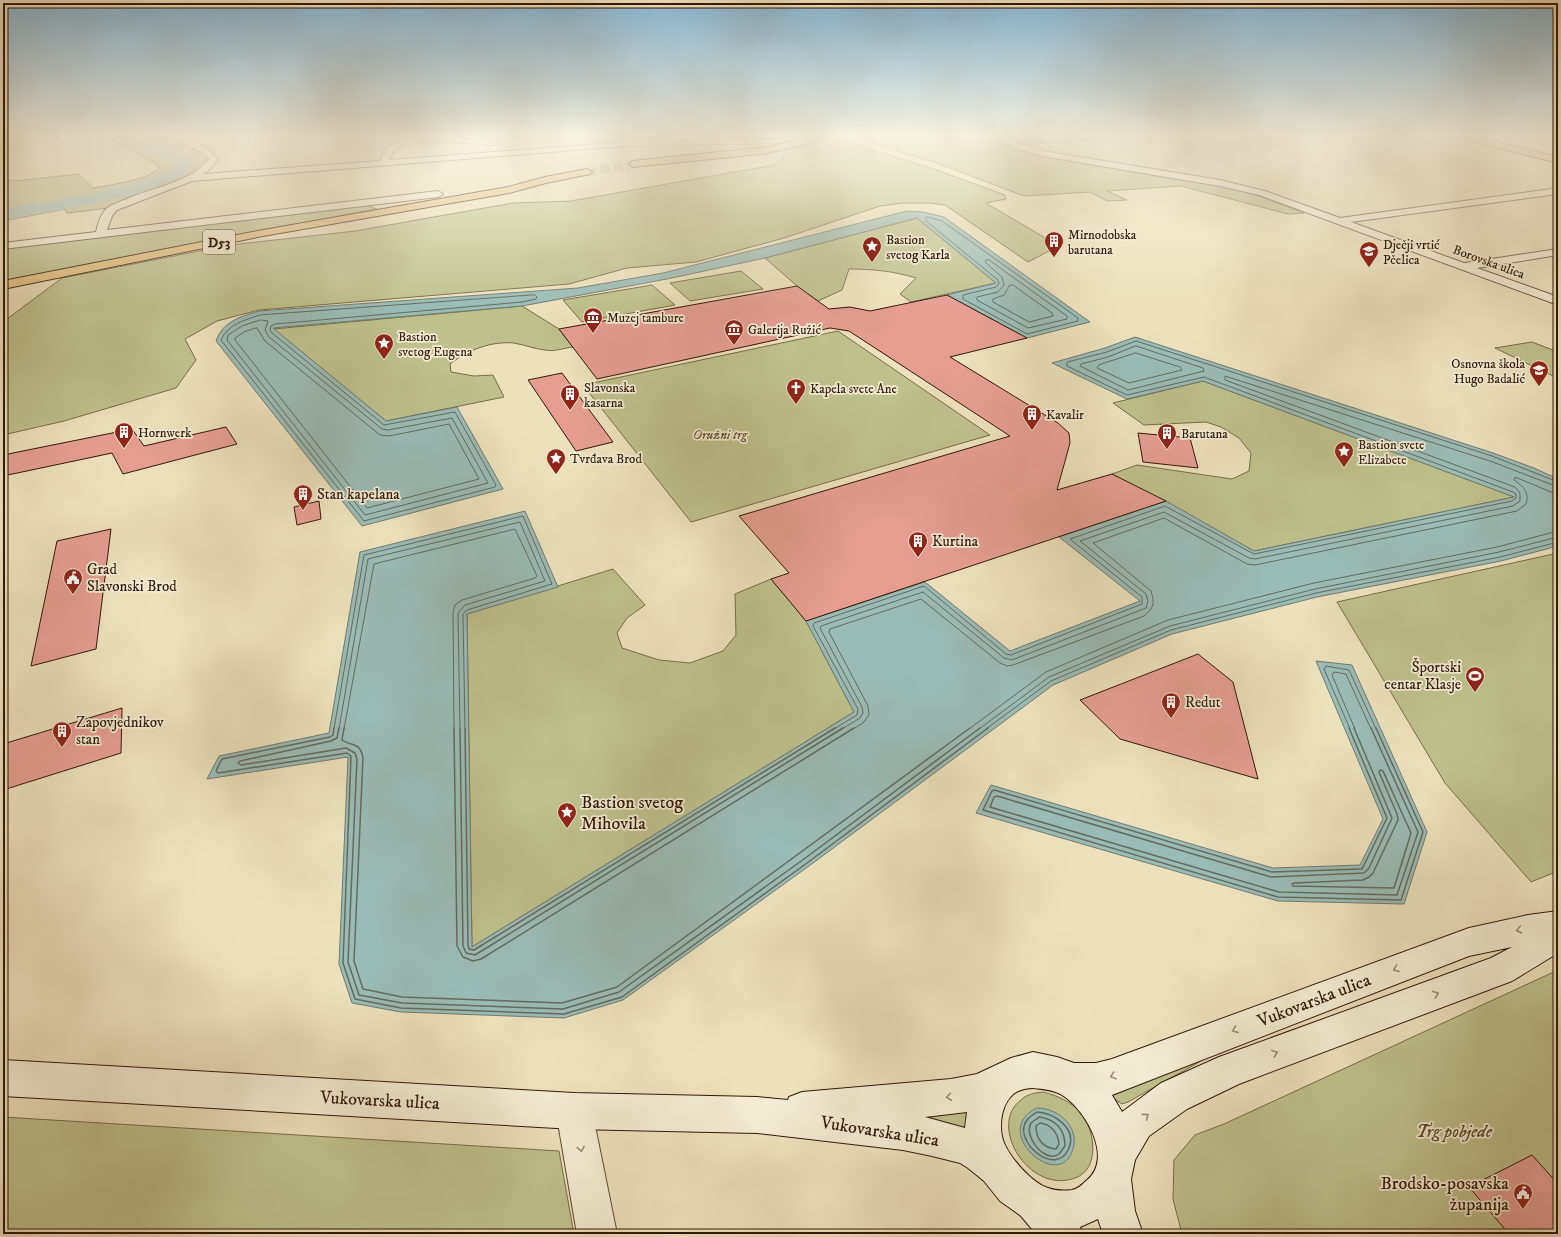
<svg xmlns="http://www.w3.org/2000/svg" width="1561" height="1237" viewBox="0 0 1561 1237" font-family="'IM FELL DW Pica',serif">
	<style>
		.green { fill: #bec18c; stroke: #786c49 }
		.water { fill: #9abcb7; stroke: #707a70 }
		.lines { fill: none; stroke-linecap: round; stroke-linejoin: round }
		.shore-far1 { stroke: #666a5e; stroke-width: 1 }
		.shore { stroke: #666a5e; stroke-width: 1.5 }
		.river { fill: #9abcb7; fill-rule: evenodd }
		.building { fill: #e69e93; stroke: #321706 }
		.primary-tunnel { stroke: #c8b997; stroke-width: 9; stroke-dasharray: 9 4.5; stroke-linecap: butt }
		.street-casing { stroke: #614a33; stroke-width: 2 }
		.secondary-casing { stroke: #321706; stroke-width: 2 }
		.primary-casing { stroke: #321706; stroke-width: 2 }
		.street { fill: #f3ecd3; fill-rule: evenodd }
		.secondary { fill: #f3ecd3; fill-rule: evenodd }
		.primary { fill: #e6c07e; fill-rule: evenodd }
		.oneway { stroke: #9c8c77 }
		.labels { text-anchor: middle; stroke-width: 3.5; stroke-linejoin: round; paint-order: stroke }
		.far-poi-label { font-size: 13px; fill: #321706; stroke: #f3ecd3; text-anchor: start }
		.far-street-label { font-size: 13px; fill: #321706; stroke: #f3ecd3 }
		.far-park-label { font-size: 13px; font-style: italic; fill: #5c4a2e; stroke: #f3ecd3 }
		.shield { fill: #f3ecd3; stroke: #6c5744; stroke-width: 1 }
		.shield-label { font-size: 14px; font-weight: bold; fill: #321706 }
		.poi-label { font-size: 15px; fill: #321706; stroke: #f3ecd3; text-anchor: start }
		.near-poi-label { font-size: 18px; fill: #321706; stroke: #f3ecd3; text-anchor: start }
		.near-street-label { font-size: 18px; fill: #321706; stroke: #f3ecd3 }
		.near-park-label { font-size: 18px; font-style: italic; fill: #5c4a2e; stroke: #f3ecd3 }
	</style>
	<rect width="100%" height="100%" fill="#ede1bb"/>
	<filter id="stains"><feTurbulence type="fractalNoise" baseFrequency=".005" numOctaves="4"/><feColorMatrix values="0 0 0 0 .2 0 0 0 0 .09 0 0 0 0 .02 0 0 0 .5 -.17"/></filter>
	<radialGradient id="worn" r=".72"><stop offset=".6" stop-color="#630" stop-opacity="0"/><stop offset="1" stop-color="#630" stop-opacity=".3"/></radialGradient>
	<path class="green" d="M 103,135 L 120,135 L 175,163 L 176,168 C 150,193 42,206 3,213 L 3,179 L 15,181 L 79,174 L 93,188 C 108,185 150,180 159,168 L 156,164 Z
		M 137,135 L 164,135 L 208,155 L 209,158 L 204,167 L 185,178 L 109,208 L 67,213 L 65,209 L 3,221 L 3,217 C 33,212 180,189 190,164 L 187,159 Z
		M 498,135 L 563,135 L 494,141 L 483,141 L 480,138 L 490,138 Z
		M 942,135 L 988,135 L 1018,148 L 1065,160 L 1155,176 L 1206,183 L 1245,191 L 1304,213 L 1288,214 L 1181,186 L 1107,191 L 1127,200 L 1107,201 L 1090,192 L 1024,196 L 934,162 L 883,147 L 867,140 L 884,136 L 890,139 Z
		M 1004,135 L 1101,135 L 1109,138 L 1026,145 Z
		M 845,138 L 870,149 L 934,169 L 1005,195 L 1006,199 L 986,203 L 1059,246 L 1028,262 L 945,205 L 929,203 L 903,203 L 880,206 L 784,238 L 696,262 L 627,268 L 569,284 L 259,310 L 217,321 L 185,339 L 196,360 L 176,388 L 64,421 L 3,435 L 3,322 L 62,278 L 230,245 L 355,231 L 513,203 L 571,201 L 774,165 C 780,161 785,158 784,150 Z
		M 364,205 L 377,209 L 3,281 L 3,248 Z
		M 917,218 L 996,283 L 911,302 L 900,294 L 916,278 C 893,271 872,269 849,269 L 842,290 L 818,301 L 797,286 L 765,258 Z
		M 741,271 L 763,289 L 690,301 L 670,283 Z
		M 652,285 L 675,305 L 582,322 L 563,300 Z
		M 522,306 L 559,329 L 573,347 C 564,348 554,352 545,350 C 535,349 525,345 514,343 C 491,341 468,350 450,364 L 451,372 L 474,376 L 493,375 L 504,397 L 386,421 L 273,329 Z
		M 838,331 L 990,435 L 691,522 L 583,385 Z
		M 1532,342 L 1558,352 L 1558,376 L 1553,376 L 1495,348 Z
		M 1203,381 L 1515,497 L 1254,551 L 1112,474 L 1137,465 L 1232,479 L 1249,471 L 1251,453 L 1239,438 L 1221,427 L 1206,422 L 1144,425 L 1113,403 Z
		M 1558,553 L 1558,871 L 1531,882 L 1445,783 L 1337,602 Z
		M 613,569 L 645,605 L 627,618 L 617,633 L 622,648 L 659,660 L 690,663 L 723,651 L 736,635 L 735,594 L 771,579 L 806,621 L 854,712 L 472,947 L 467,614 Z
		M 1558,970 L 1558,1234 L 1182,1234 L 1173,1199 L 1174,1160 L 1195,1135 L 1224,1124 Z
		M 1219,1051 L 1128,1102 L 1122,1104 L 1113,1098 L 1112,1090 Z
		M 1043,1092 C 1058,1096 1070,1101 1080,1112 C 1095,1129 1101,1169 1075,1178 C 1029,1195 987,1125 1021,1100 C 1027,1094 1035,1093 1043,1092 Z
		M 879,1111 L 965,1111 L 971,1120 L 966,1127 L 958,1129 Z
		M 3,1117 L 559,1151 L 574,1234 L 3,1234 Z"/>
	<path class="water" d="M 907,211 L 923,212 L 944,217 L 1090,322 L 1027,338 L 947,295 L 996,283 L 917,218 L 765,258 L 667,279 L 522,306 L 273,328 L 386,421 L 457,407 L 503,489 L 362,526 L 216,341 C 223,321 240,317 259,311 L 578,288 L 663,273 Z
		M 1135,337 L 1493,453 L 1534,468 L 1558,479 L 1558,546 L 1501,561 L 1317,597 L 1172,634 L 1053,685 L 809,866 L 623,1000 L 564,1018 L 401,1012 L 352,1003 L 339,964 L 348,757 L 207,779 L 219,756 L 329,733 L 360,552 L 525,511 L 558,587 L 467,614 L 472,947 L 854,712 L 806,621 L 925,582 L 1010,651 L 1140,601 L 1059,537 L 1166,501 L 1254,551 L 1514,497 L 1203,381 L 1127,399 L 1052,363 L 1105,348 Z
		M 1316,661 L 1352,665 L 1427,832 L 1404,904 L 1278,901 L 976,813 L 991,785 L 1273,868 L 1360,865 L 1383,819 Z
		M 1037,1108 C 1060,1108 1083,1130 1071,1154 C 1055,1189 990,1130 1037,1108 Z"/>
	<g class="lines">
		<path class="shore-far1" d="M 928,217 L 942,221 L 1078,318 L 1078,321 L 1027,334 L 963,299 L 963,295 L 996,287 L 999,284 L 998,280 L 926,221 L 926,218 Z
			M 986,260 L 989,260 L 1067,316 L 1067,319 L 1028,328 L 977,300 L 977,297 L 998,292 L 1004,285 L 1002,277 L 986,263 Z
			M 1010,285 L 1013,285 L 1052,313 L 1053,316 L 1029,322 L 993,302 L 993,299 L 1004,295 Z
			M 535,295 L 537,297 L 536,299 L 522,302 L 275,324 L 271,326 L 270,330 L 272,333 L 384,425 L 455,412 L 496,485 L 495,487 L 364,521 L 221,340 C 228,324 245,320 260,315 Z
			M 261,320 L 268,321 L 265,330 L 269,337 L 382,429 L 388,430 L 452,418 L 488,483 L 365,515 L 227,340 L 228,335 L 242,326 Z
			M 257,328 L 265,341 L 380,435 L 389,436 L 449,424 L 479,479 L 367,508 L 235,340 L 235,338 L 244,332 Z
			M 1136,346 L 1203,368 L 1204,371 L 1128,390 L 1080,366 L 1081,364 L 1108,357 Z
			M 1136,353 L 1180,367 L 1182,370 L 1129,383 L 1097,368 L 1099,365 Z
			M 334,729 L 364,555 L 523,516 L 552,584 L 467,610 L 463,614 L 465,729
			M 339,729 L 368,559 L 520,522 L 545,581 L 465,605 L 458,613 L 460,729
			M 344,729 L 374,564 L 515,529 L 537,576 L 535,578 L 462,600 L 455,605 L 453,613 L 454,729
			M 834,729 L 857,715 L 858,709 L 813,626 L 814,623 L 924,586 L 1006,654 L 1011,655 L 1142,604 L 1142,597 L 1070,539 L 1165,506 L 1254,554 L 1512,501 L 1516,498 L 1516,494 L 1513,492 L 1204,377 L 1127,395 L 1067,366 L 1067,362 L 1107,352 L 1136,341 L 1492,456 L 1558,482
			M 842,729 L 860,718 L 863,713 L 862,707 L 820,628 L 821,626 L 923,592 L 1004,658 L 1012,660 L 1146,608 L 1148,601 L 1146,594 L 1080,541 L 1164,512 L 1249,558 L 1255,559 L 1513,506 L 1520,501 L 1520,493 L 1515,487 L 1225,380 L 1225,376 L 1490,461 L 1558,487
			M 853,729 L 863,723 L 869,715 L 868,706 L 829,632 L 830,629 L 921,599 L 1000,663 L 1007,666 L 1013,665 L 1144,616 C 1154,607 1155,604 1151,591 L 1093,543 L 1164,518 L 1247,564 L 1255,565 L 1517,511 L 1526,504 C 1530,493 1523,486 1514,480 L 1515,477 L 1551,492 L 1558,493
			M 969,729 L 1046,672 L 1168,620 L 1314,583 L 1497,547 L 1558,531
			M 979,729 L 1049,677 L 1170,626 L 1315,589 L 1499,552 L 1558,537
			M 986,729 L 1051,681 L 1171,630 L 1316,593 L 1500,557 L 1558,542
			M 1350,729 L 1324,669 L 1326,666 L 1349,670 L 1376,729
			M 1355,729 L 1332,675 L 1334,672 L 1346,674 L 1371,729"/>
		<path class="shore" d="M 334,728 L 333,735 L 330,737 L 222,759 L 216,771 L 218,773 L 347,753 L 351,756 L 343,963 L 355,999 L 401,1008 L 564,1014 L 622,997 L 807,863 L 988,728
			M 339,728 L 337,738 L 331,741 L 240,761 L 238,763 L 241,765 L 346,748 L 355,753 L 357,759 L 348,962 L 359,995 L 402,1003 L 563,1009 L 619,992 L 804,859 L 980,728
			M 344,728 L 342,740 C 352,747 359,741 363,757 L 354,961 L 363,989 L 402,997 L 562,1003 L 617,987 L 970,728
			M 454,728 L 457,946 L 463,957 L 473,961 L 481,959 L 854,728
			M 460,728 L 463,946 L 466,953 L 475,955 L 843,728
			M 465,728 L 468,945 L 469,949 L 474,950 L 835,728
			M 1349,728 L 1387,818 L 1362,869 L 1272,872 L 994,790 L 992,791 L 983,810 L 1278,897 L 1401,900 L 1423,832 L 1376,728
			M 1354,728 L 1392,818 L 1369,868 L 1364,873 L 1271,877 L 997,796 L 994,797 L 990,807 L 1279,892 L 1397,895 L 1418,832 L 1371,728
			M 1380,770 L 1383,771 L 1411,833 L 1394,888 L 1293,886 L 1292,884 L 1294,883 L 1363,880 L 1369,877 L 1373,873 L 1398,820 L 1397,814 L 1379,772 Z
			M 1037,1112 C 1054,1113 1077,1128 1069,1148 C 1057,1179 1011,1141 1027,1120 C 1029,1117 1034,1114 1037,1112 Z
			M 1039,1117 C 1056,1119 1065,1130 1065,1146 C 1063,1148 1061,1152 1059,1154 C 1045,1164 1023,1136 1031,1123 C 1033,1121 1037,1119 1039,1117 Z
			M 1040,1123 C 1051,1124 1058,1133 1059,1144 L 1056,1149 C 1043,1148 1036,1139 1036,1126 Z"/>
		<path class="river" d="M 120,135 L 139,135 L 184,155 L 191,164 L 187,173 L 168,184 L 127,197 L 3,221 L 3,209 C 57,199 126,193 174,166 L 172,163 L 122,138 Z"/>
	</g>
	<path class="building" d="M 797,286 L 829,309 L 850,307 L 870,311 L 947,295 L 1027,338 L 950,357 L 1058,423 L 1069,433 L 1070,443 L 1057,490 L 1112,474 L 1166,501 L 806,621 L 771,579 L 789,573 L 739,516 L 1010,436 L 849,331 L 830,328 L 597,379 L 559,329 Z
		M 562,373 L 613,442 L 576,451 L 528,380 Z
		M 226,427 L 237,444 L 123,474 L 112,453 L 3,476 L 3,455 L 132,429 L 144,446 Z
		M 1138,433 L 1190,438 L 1198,468 L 1143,462 Z
		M 319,501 L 321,519 L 297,525 L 294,507 Z
		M 111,529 L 96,649 L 31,666 L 57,541 Z
		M 1198,654 L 1233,682 L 1258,779 L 1120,739 L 1080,700 Z
		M 122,708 L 121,753 L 3,790 L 3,744 Z
		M 1532,1155 L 1558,1184 L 1558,1234 L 1509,1234 L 1469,1187 Z"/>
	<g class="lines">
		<path class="primary-tunnel" d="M 587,172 L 633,164"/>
		<defs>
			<path id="street" d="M 165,135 C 181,134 209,146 218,159 L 211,168 L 203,174 L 380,161 C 381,158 382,154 384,151 C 392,140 420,135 433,135 L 430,137 L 494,141 L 498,143 L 494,145 C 469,144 419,136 398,148 C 393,150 391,155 389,160 L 624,142 L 781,139 L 785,141 L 781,143 L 624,146 L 192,181 L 117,210 L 112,216 L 107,230 L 438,191 L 443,194 L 438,197 L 3,249 L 3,243 L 96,232 C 98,224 100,215 106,209 C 112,204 122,201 129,198 C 155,187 191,182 209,159 L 205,154 Z
				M 992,135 L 1002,135 L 1020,144 L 1043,151 L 1220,180 L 1265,191 L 1340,218 L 1558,188 L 1558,194 L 1351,222 L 1464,263 L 1558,249 L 1558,255 L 1477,268 L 1558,297 L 1558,305 L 1259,195 L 1220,186 L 1042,156 L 1014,148 Z
				M 1109,135 L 1129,135 C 1125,139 1115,139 1109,138 Z
				M 574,1093 L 587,1098 L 592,1111 L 617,1234 L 577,1234 L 556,1111 L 561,1098 Z"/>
			<path id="secondary" d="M 1558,911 L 1558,953 L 1512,981 L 1239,1084 L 1187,1109 L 1149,1136 L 1135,1160 L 1131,1179 L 1135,1211 L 1143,1234 L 1103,1234 L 1098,1219 L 1080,1227 L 1083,1234 L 1036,1234 L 1021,1216 L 1000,1201 L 984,1181 L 968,1168 L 960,1163 L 932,1156 L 903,1150 L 757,1133 L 574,1129 L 3,1096 L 3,1060 L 574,1093 L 757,1097 L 788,1100 L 789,1097 L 802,1092 L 951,1079 L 977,1074 L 1011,1058 L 1033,1052 L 1057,1057 L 1074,1063 L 1096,1063 L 1112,1059 L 1469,928 L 1528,915 ZM 1512,947 L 1491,958 L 1219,1057 L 1161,1083 L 1122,1112 L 1112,1095 L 1469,956 ZM 1033,1088 C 1043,1089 1054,1090 1062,1095 C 1085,1109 1114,1158 1087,1180 C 1083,1184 1078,1189 1072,1190 C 1064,1191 1056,1191 1048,1188 C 1032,1183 1008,1156 1003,1140 C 998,1124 1002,1099 1018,1091 C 1023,1089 1028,1088 1033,1088 ZM 967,1112 L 965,1128 L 925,1117 Z"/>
			<path id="primary" d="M 819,135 L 831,135 L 808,143 L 768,153 L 633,167 L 629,164 L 633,161 L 650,159 L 768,147 Z
				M 1454,135 L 1467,135 L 1558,157 L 1558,163 L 1455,137 Z
				M 587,169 L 592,172 L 590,174 L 546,183 L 509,193 L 263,236 L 3,289 L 3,281 L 263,230 L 508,187 L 545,177 Z"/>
		</defs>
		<use href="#street" class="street-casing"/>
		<use href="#secondary" class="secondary-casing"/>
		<use href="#primary" class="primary-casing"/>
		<use href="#street" class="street"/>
		<use href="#secondary" class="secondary"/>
		<use href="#primary" class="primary"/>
	</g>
	<defs><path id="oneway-chevron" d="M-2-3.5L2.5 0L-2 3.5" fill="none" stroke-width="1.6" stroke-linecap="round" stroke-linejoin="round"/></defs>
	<g class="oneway">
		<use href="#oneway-chevron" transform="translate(1519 930) rotate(169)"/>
		<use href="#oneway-chevron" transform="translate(1396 969) rotate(159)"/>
		<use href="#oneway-chevron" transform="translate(1436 994) rotate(-20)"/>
		<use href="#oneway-chevron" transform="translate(1235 1030) rotate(159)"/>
		<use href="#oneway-chevron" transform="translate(1275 1053) rotate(-20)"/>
		<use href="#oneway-chevron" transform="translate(1113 1076) rotate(162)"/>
		<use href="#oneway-chevron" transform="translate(949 1097) rotate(173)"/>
		<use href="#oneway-chevron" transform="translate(1146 1116) rotate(-37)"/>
		<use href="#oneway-chevron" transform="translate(581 1149) rotate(80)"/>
	</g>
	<linearGradient id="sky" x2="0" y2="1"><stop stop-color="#89b7d4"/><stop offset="0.44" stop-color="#f7f2e0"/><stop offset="1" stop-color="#f7f2e0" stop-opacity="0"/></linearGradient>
	<rect width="1561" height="308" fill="url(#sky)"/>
	<defs>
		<symbol id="building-pin" viewBox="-11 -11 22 30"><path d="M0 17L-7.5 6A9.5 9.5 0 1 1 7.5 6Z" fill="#8f2418" stroke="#f3ecd3"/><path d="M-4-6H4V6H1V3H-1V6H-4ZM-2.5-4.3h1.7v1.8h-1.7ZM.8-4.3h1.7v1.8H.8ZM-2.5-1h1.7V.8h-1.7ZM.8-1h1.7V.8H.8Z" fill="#fff"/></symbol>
		<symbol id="sight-pin" viewBox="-11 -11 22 30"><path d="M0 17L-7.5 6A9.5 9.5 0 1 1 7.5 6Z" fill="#8f2418" stroke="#f3ecd3"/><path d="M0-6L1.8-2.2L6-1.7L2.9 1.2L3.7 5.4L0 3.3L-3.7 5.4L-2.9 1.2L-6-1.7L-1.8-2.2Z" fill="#fff"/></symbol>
		<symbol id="school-pin" viewBox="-11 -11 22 30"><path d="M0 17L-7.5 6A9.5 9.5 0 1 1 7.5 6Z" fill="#8f2418" stroke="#f3ecd3"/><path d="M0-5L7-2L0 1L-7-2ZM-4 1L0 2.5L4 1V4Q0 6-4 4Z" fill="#fff"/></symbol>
		<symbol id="museum-pin" viewBox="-11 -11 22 30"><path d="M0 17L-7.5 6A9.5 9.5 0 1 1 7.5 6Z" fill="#8f2418" stroke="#f3ecd3"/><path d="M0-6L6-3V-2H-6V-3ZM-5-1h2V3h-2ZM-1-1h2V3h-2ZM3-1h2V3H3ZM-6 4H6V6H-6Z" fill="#fff"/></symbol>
		<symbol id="church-pin" viewBox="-11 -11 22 30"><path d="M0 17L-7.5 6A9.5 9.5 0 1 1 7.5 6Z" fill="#8f2418" stroke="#f3ecd3"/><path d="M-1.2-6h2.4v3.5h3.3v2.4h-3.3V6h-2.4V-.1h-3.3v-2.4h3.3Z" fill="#fff"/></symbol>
		<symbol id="civic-pin" viewBox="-11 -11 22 30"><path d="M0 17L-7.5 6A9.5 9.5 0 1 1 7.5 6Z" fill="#8f2418" stroke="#f3ecd3"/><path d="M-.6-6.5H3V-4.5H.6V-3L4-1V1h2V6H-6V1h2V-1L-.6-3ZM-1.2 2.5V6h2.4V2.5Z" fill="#fff"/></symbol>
		<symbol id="stadium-pin" viewBox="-11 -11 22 30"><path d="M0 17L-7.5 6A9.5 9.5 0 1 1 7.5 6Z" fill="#8f2418" stroke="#f3ecd3"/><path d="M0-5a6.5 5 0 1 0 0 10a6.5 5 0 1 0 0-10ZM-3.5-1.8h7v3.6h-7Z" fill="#fff"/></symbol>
	</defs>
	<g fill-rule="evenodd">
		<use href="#building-pin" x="1043" y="230" width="22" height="30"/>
		<use href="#sight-pin" x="861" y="235" width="22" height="30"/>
		<use href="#school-pin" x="1358" y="240" width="22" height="30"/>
		<use href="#museum-pin" x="582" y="306" width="22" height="30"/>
		<use href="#museum-pin" x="723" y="318" width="22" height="30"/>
		<use href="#sight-pin" x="373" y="332" width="22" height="30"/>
		<use href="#school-pin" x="1528" y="359" width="22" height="30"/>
		<use href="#church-pin" x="785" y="377" width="22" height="30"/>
		<use href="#building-pin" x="559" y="383" width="22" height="30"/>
		<use href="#building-pin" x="1021" y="403" width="22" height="30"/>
		<use href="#building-pin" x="113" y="421" width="22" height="30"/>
		<use href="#building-pin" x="1156" y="422" width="22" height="30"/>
		<use href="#sight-pin" x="1333" y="440" width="22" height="30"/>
		<use href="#sight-pin" x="545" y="447" width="22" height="30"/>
		<use href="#building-pin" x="292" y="483" width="22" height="30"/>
		<use href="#building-pin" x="907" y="530" width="22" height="30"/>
		<use href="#civic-pin" x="62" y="567" width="22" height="30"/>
		<use href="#stadium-pin" x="1464" y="665" width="22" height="30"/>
		<use href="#building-pin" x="1160" y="691" width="22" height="30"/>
		<use href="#building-pin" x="51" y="720" width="22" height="30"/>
		<use href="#sight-pin" x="556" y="801" width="22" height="30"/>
		<use href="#civic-pin" x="1512" y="1182" width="22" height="30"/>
	</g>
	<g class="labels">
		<g class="far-poi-label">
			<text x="1068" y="239">Mirnodobska<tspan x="1068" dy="15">barutana</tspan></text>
			<text x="886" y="244">Bastion<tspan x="886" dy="15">svetog Karla</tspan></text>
			<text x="1383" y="249">Dječji vrtić<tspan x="1383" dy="15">Pčelica</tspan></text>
			<text x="607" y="322">Muzej tambure</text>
			<text x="748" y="334">Galerija Ružić</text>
			<text x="398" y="341">Bastion<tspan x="398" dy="15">svetog Eugena</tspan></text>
			<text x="1525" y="368" text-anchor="end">Osnovna škola<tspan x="1525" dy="15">Hugo Badalić</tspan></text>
			<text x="584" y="392">Slavonska<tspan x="584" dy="15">kasarna</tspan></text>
			<text x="810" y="393">Kapela svete Ane</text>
			<text x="1046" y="419">Kavalir</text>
			<text x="138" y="437">Hornwerk</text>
			<text x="1181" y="438">Barutana</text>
			<text x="1358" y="449">Bastion svete<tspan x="1358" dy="15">Elizabete</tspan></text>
			<text x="570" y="463">Tvrđava Brod</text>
		</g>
		<g class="far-street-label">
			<text transform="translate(1489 261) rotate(20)" y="5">Borovska ulica</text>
		</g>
		<g class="far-park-label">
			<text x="720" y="439">Oružni trg</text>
		</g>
		<rect class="shield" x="203" y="230" width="32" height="24" rx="3"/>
		<g class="shield-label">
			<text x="219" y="247">D53</text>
		</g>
		<g class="poi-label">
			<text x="317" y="499">Stan kapelana</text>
			<text x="932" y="546">Kurtina</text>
			<text x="87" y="574">Grad<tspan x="87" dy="17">Slavonski Brod</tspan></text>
			<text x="1461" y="672" text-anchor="end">Športski<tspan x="1461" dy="17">centar Klasje</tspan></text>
			<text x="1185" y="707">Redut</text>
			<text x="76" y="727">Zapovjednikov<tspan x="76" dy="17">stan</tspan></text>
		</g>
		<g class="near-poi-label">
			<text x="581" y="808">Bastion svetog<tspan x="581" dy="21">Mihovila</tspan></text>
			<text x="1509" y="1189" text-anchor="end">Brodsko-posavska<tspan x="1509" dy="21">županija</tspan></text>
		</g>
		<g class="near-street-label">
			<text transform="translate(1314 1000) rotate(-21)" y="6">Vukovarska ulica</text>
			<text transform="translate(380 1100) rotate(3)" y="6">Vukovarska ulica</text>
			<text transform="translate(880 1131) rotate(9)" y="6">Vukovarska ulica</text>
		</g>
		<g class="near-park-label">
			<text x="1454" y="1137">Trg pobjede</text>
		</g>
	</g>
	<rect width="1561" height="1237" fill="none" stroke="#ede1bb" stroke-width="16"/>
	<rect x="4" y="4" width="1553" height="1229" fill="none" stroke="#321706" stroke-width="2"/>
	<rect x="8" y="8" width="1545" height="1221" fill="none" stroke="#321706"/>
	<rect width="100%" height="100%" filter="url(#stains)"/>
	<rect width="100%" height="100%" fill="url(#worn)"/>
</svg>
